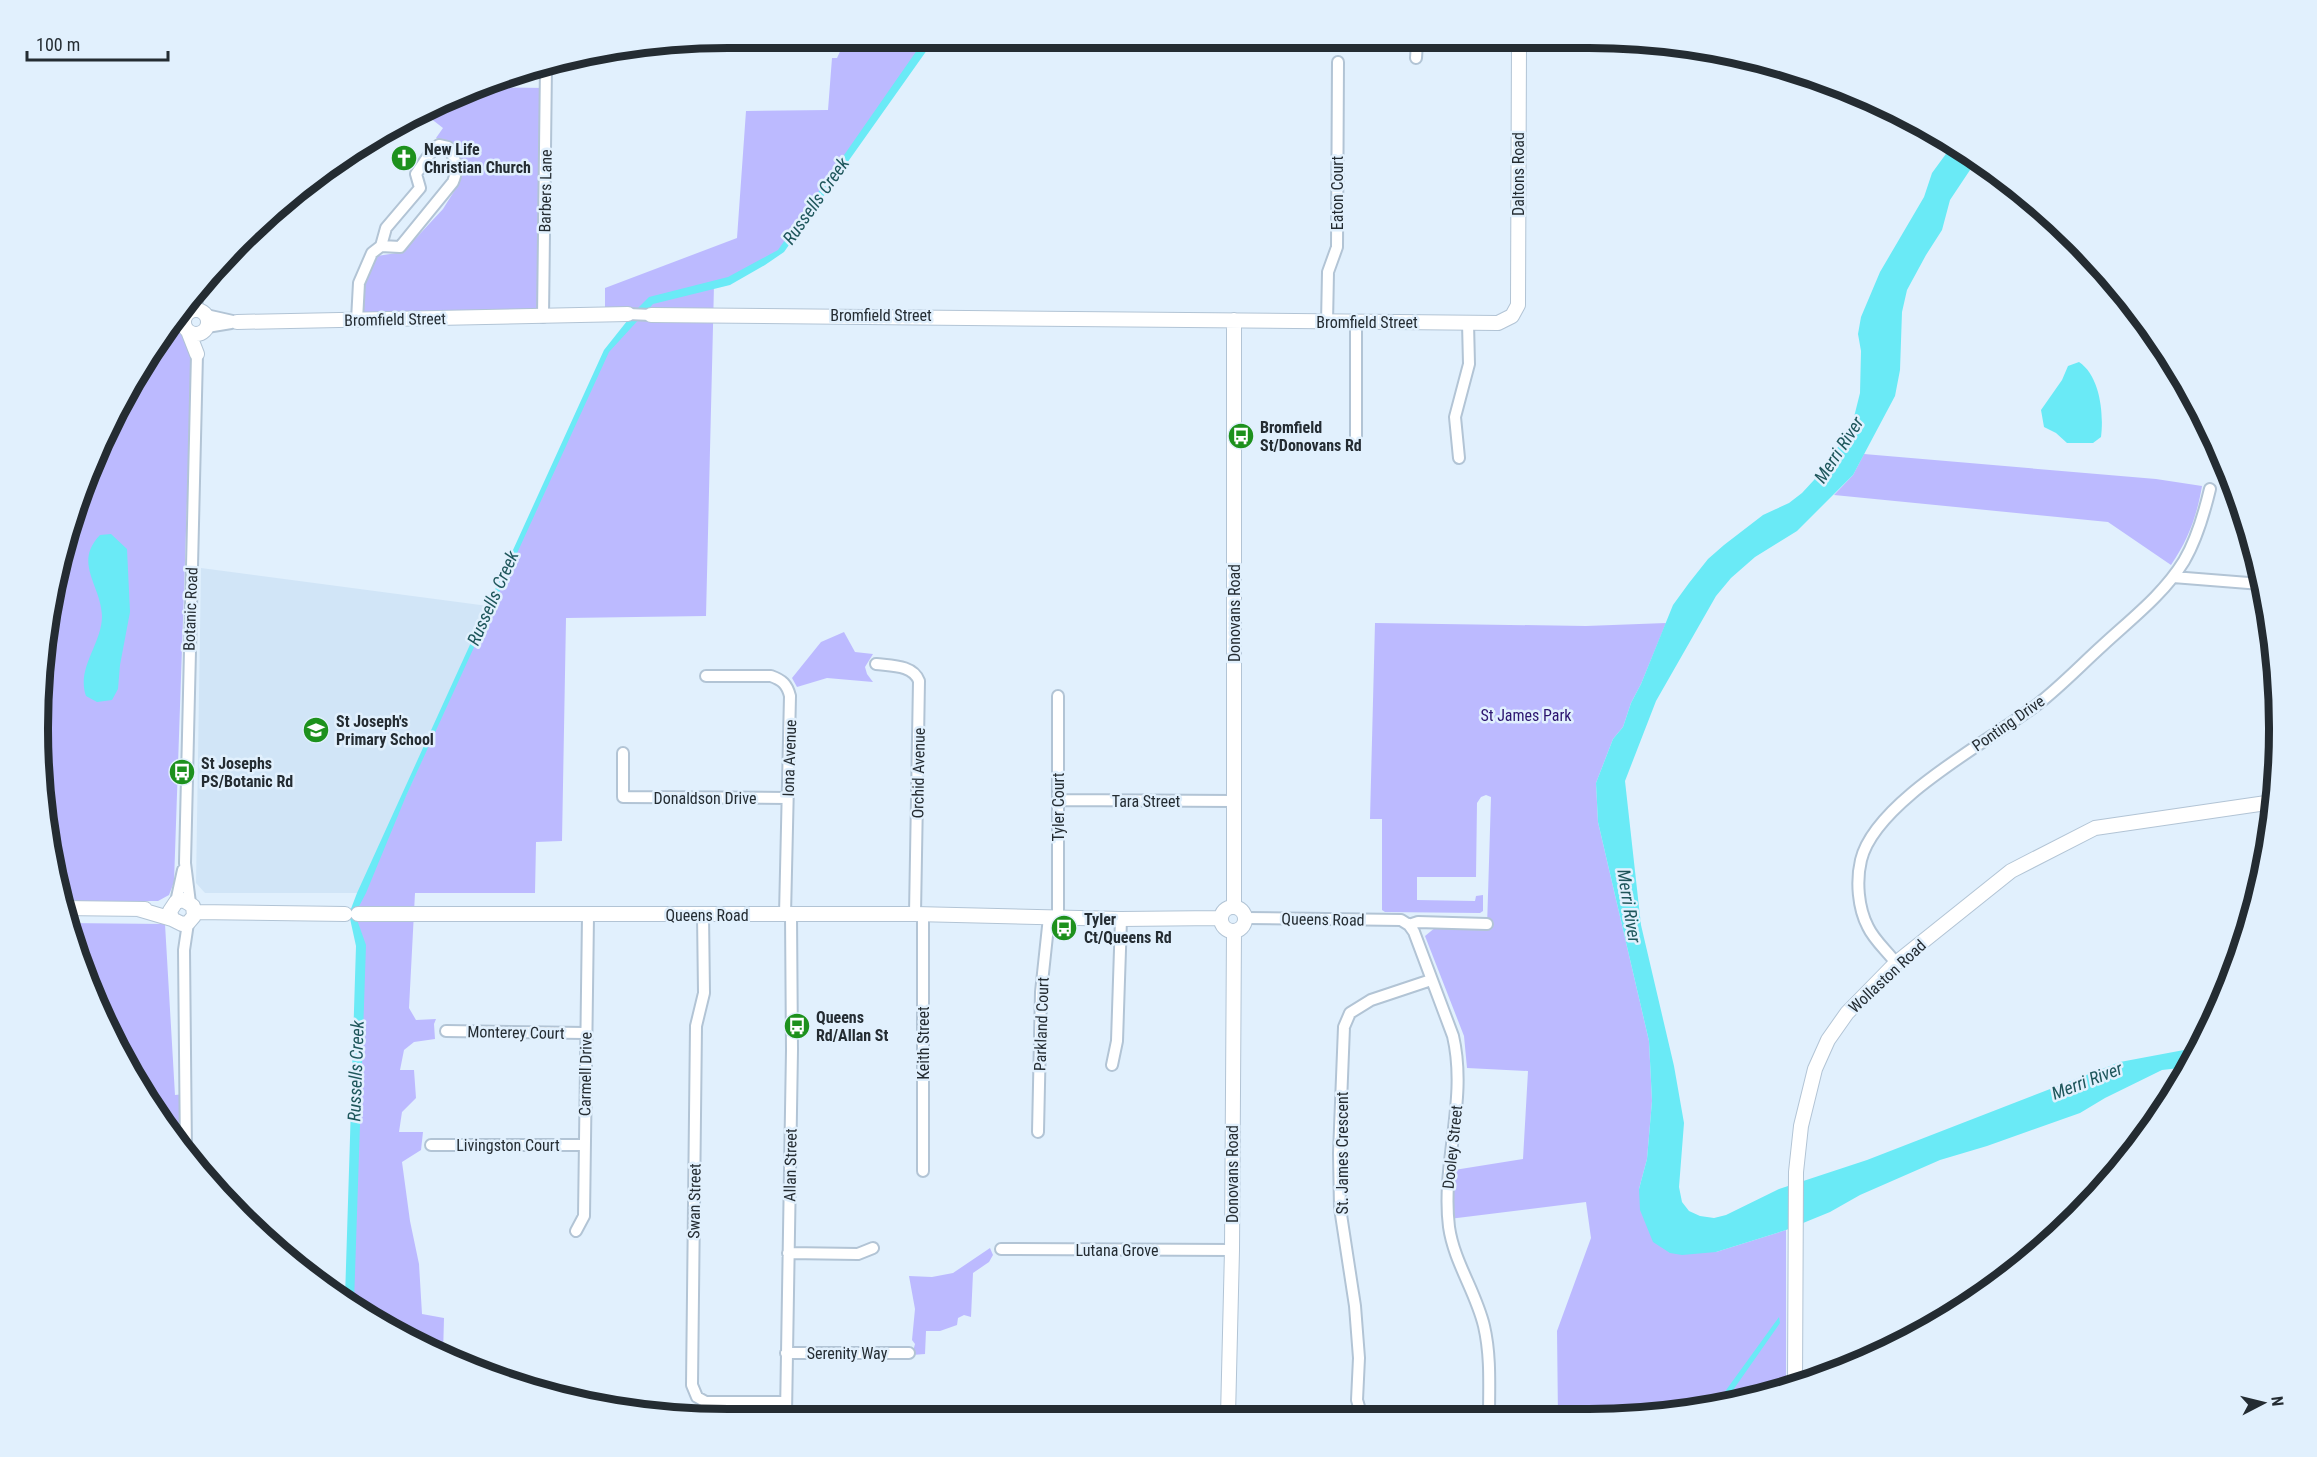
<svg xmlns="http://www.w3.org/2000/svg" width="2317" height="1457" viewBox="0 0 2317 1457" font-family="'Roboto Condensed',sans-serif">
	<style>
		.built { fill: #d1e5f7 }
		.green { fill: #bcbaff }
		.water { fill: #6aeaf6 }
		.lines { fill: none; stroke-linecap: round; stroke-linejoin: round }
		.minor-casing { stroke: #b2c4d5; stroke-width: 14 }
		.tertiary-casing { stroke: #b2c4d5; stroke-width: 16 }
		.minor { stroke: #fff; stroke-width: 10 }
		.tertiary { stroke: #fff; stroke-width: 14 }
		.labels { text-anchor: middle; stroke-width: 5; stroke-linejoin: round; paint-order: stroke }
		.poi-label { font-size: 16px; font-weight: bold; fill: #242c32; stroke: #e1f0fd; text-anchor: start }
		.street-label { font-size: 16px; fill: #242c32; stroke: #e1f0fd }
		.park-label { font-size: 16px; fill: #2b146f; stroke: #e1f0fd }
		.water-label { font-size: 18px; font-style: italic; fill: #1e565b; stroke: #e1f0fd }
		.rim { fill: none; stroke: #242c32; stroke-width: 8 }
	</style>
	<rect width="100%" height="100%" fill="#e1f0fd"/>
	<path class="built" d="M 201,568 L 488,606 L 362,893 L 205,893 L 196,883 Z"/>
	<path class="green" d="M 844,43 L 928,43 L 782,250 L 714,285 L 706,616 L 566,618 L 562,841 L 536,842 L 535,893 L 415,893 L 409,1008 L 416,1020 L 436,1019 L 434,1024 L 435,1039 L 414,1042 L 404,1050 L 400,1070 L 414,1070 L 416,1098 L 402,1112 L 399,1132 L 423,1132 L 421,1150 L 402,1162 L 410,1221 L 419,1264 L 422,1314 L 444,1318 L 443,1355 L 348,1300 L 360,945 L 352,914 L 608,350 L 643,315 L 605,315 L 605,288 L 737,238 L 746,111 L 828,110 L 832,58 L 837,58 Z
		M 481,87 L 546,88 L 543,317 L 364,320 L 362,302 L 364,276 L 377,256 L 403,252 L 443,209 L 458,185 L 464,164 L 454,145 L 436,138 L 443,128 L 425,114 Z
		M 167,328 C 184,329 187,341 192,356 L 174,882 L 169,895 L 158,901 L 60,901 L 38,728 L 51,594 L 74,506 L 130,383 Z
		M 1864,454 L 2156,479 L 2202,486 C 2197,516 2188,540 2171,565 L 2108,522 L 1834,495 L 1853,475 Z
		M 1375,623 L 1586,626 L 1666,623 L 1641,684 L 1631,703 L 1623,727 L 1613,739 L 1596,783 L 1598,822 L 1649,1041 L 1652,1101 L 1647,1159 L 1639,1189 L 1716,1252 L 1786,1230 L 1786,1388 L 1768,1396 L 1634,1418 L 1558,1418 L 1557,1331 L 1591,1238 L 1586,1202 L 1449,1219 L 1448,1171 L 1523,1159 L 1528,1071 L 1467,1068 L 1464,1036 L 1425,936 L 1436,927 L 1487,927 L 1491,797 L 1486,795 L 1481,797 L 1477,803 L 1476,877 L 1417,877 L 1417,900 L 1475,901 L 1476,896 L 1483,895 L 1483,911 L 1480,913 L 1385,912 L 1382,910 L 1382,819 L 1370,819 Z
		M 844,632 L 855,652 L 873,654 L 865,667 L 867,674 L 873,682 L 827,678 L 797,687 L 792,678 L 821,642 Z
		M 66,923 L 165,924 L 175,1095 L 185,1094 L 186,1154 L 154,1112 L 90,993 Z
		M 990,1248 L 993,1255 L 989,1262 L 973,1273 L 971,1317 L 964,1315 L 958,1318 L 957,1325 L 940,1331 L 926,1331 L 925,1354 L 912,1355 L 915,1344 L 912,1340 L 915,1309 L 909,1276 L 932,1277 L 953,1273 Z"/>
	<path class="water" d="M 922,43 L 932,43 L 784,252 L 765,265 L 730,285 L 653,304 L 609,352 L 406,796 L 366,893 L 355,914 L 366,945 L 354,1303 L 345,1298 L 356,946 L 349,914 L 357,893 L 604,350 L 635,311 L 649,297 L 728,277 L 778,250 Z
		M 1951,147 L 1976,161 L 1950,200 L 1942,230 L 1926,255 L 1907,290 L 1902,312 L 1900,370 L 1895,396 L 1853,475 L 1797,531 L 1755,557 L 1731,578 L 1716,596 L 1656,701 L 1625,781 L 1641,925 L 1674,1066 L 1684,1123 L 1679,1187 L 1682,1202 L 1689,1211 L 1700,1216 L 1714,1218 L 1726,1215 L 1779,1189 L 1867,1160 L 2120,1062 L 2200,1047 L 2188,1067 L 2162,1070 L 2105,1098 L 2080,1113 L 1987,1146 L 1940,1160 L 1860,1195 L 1830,1212 L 1786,1230 L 1716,1252 L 1682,1255 L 1670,1253 L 1653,1242 L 1640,1210 L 1639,1189 L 1647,1159 L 1652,1101 L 1649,1041 L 1598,822 L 1596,783 L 1613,739 L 1623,727 L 1631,703 L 1641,684 L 1673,605 L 1689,583 L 1708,559 L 1724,545 L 1763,515 L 1789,503 L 1802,493 L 1814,480 L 1851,429 L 1860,393 L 1861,351 L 1858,334 L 1861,317 L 1880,272 L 1924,197 L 1932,173 Z
		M 2079,362 C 2100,376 2104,413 2101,437 L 2093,443 L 2067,443 L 2056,433 L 2044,427 L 2041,410 L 2062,380 L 2068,366 Z
		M 111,534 L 127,549 L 130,612 L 120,665 L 118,689 L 112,700 L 97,702 L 86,696 C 76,668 102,644 102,616 C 101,585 73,563 100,535 Z
		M 1779,1317 L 1780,1323 L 1724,1403 L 1716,1404 Z"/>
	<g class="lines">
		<defs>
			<path id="minor" d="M 1416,58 L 1417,43
				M 196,289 L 197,309
				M 628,314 L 651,315
				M 206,315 L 237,322
				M 175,316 L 187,314
				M 543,317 L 546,65
				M 357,320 L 359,283 L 372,253 L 381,246 L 386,228 L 420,188 L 416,174 L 433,149 L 439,145 L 448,147 C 456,160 459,167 453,182 L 400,247 L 381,246
				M 170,323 L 186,327
				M 1327,323 L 1328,272 L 1337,247 L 1338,62
				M 207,327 L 231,323
				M 1356,446 L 1356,323
				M 1459,458 L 1455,417 L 1469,364 L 1468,323
				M 2173,577 L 2261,584
				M 876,664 C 892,666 913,665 919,681 L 915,914
				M 706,676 L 771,676 C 782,680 787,684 790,696 L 785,915
				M 1058,696 L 1058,917
				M 623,753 L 623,797 L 787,798
				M 1058,800 L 1233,801
				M 176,902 L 183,870
				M 190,903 L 185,863 L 197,354
				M 703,915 L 704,993 L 696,1026 L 692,1385 L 697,1397 L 706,1402 L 786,1402
				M 1246,918 L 1401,920 L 1409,925 L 1414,932 L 1453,1036 C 1468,1100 1441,1163 1449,1227 C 1454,1262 1476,1292 1484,1326 C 1491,1356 1489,1387 1489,1417
				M 1409,925 L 1418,922 L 1487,924
				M 1896,963 C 1887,951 1874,940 1868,927 C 1858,908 1856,881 1861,860 C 1875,801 1991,740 2038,704 C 2061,686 2081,665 2102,646 C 2131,619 2163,595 2184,561 C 2197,539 2204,514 2210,489
				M 446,1031 L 585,1033
				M 1112,1065 L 1117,1041 L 1121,919
				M 1038,1132 L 1041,992 L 1049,917
				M 431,1145 L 584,1145
				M 186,1154 L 184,950 L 188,923
				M 923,1171 L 923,914
				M 576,1231 L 584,1216 L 588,916
				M 1001,1249 L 1232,1250
				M 788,1253 L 858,1254 L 873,1248
				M 786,1353 L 909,1353
				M 786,1414 L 792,1050 L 791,915
				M 1362,1417 L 1357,1400 L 1359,1358 L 1355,1306 L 1340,1208 L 1339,1153 L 1344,1027 L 1350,1013 L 1371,1000 L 1431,980"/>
			<path id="tertiary" d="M184 322a12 12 0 1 1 24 0a12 12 0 1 1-24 0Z
				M 651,315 C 933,315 1215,322 1498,323 L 1512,316 L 1518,305 L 1519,43
				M 237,322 L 628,314
				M 188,331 L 197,354
				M 1234,906 L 1234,320
				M1221 919a12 12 0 1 1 24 0a12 12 0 1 1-24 0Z
				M 61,908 L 145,909
				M 138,909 L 172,919 L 182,924 L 188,923 L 194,916 L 193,906 L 183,900 L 176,902 L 170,911 L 172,919
				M 194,912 L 345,914
				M 358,914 L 915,914 L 1121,919 L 1220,918
				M 1795,1384 L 1796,1172 L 1801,1126 L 1815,1069 L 1828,1040 L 1847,1013 L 1896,963 L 2011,871 L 2095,828 L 2273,802
				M 1228,1416 L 1232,1250 L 1234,931"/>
		</defs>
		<use href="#minor" class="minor-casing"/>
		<use href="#tertiary" class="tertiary-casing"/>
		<use href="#minor" class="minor"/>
		<use href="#tertiary" class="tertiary"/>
	</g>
	<defs>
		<symbol id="church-disc" viewBox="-11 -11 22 22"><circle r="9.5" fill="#1d911d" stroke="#e1f0fd"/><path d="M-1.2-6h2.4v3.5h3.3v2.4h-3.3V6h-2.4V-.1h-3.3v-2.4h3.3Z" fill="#fff"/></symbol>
		<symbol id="bus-disc" viewBox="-11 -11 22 22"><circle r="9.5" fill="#1d911d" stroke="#e1f0fd"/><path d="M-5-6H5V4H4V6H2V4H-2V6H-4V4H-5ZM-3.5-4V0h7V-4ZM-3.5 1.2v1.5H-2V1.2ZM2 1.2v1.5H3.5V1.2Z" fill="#fff"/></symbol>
		<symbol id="school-disc" viewBox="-11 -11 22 22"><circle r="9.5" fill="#1d911d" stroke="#e1f0fd"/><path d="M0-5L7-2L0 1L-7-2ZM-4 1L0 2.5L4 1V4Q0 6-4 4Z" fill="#fff"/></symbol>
	</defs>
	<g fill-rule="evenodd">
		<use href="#church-disc" x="389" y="143" width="30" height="30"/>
		<use href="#bus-disc" x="1226" y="421" width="30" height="30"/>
		<use href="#school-disc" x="301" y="715" width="30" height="30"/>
		<use href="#bus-disc" x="167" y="757" width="30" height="30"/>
		<use href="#bus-disc" x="1049" y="913" width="30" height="30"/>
		<use href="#bus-disc" x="782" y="1011" width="30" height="30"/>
	</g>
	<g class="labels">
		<g class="poi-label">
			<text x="424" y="155">New Life<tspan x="424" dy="18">Christian Church</tspan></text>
			<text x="1260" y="433">Bromfield<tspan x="1260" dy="18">St/Donovans Rd</tspan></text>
			<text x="336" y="727">St Joseph's<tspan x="336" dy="18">Primary School</tspan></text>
			<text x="201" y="769">St Josephs<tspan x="201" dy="18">PS/Botanic Rd</tspan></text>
			<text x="1084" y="925">Tyler<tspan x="1084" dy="18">Ct/Queens Rd</tspan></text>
			<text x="816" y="1023">Queens<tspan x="816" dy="18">Rd/Allan St</tspan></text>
		</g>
		<g class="street-label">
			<text transform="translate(1518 174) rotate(-90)" y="6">Daltons Road</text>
			<text transform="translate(545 191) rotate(-89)" y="6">Barbers Lane</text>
			<text transform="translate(1337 193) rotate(-90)" y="6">Eaton Court</text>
			<text x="881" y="321">Bromfield Street</text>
			<text transform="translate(395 319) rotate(-1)" y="6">Bromfield Street</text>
			<text x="1367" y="328">Bromfield Street</text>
			<text transform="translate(190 609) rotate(-88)" y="6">Botanic Road</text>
			<text transform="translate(1234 613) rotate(-90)" y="6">Donovans Road</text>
			<text transform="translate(2008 723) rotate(-35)" y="6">Ponting Drive</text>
			<text transform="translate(789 758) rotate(-88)" y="6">Iona Avenue</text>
			<text transform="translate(918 773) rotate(-89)" y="6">Orchid Avenue</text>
			<text x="705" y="804">Donaldson Drive</text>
			<text x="1146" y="807">Tara Street</text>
			<text transform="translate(1058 807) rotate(-90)" y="6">Tyler Court</text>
			<text x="707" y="921">Queens Road</text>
			<text transform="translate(1323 919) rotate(1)" y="6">Queens Road</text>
			<text transform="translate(1887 976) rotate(-43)" y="6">Wollaston Road</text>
			<text transform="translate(1041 1024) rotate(-88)" y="6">Parkland Court</text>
			<text transform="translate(516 1032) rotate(1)" y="6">Monterey Court</text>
			<text transform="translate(923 1043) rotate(-90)" y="6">Keith Street</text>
			<text transform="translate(585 1074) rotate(-89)" y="6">Carmell Drive</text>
			<text x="508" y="1151">Livingston Court</text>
			<text transform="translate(1452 1147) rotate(-84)" y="6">Dooley Street</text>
			<text transform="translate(1342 1153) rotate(-90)" y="6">St. James Crescent</text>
			<text transform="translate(790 1165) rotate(-89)" y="6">Allan Street</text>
			<text transform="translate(1232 1174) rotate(-90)" y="6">Donovans Road</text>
			<text transform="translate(694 1201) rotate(-89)" y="6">Swan Street</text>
			<text x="1117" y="1256">Lutana Grove</text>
			<text x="847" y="1359">Serenity Way</text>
		</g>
		<g class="park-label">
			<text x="1526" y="721">St James Park</text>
		</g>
		<g class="water-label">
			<text transform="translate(816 201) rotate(-55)" y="6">Russells Creek</text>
			<text transform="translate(1839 450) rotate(-57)" y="6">Merri River</text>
			<text transform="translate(493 598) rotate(-66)" y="6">Russells Creek</text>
			<text transform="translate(1629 906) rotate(81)" y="6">Merri River</text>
			<text transform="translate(356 1071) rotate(-88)" y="6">Russells Creek</text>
			<text transform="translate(2087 1081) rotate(-21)" y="6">Merri River</text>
		</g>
	</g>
	<path d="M0 0H2317V1457H0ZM728 48H1589A680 680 0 0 1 2269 728V729A680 680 0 0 1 1589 1409H728A680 680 0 0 1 48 729V728A680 680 0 0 1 728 48Z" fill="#e1f0fd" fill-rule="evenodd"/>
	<path class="rim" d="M728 48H1589A680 680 0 0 1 2269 728V729A680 680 0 0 1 1589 1409H728A680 680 0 0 1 48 729V728A680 680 0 0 1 728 48Z"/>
	<g transform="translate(2263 1403) rotate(83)" stroke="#e1f0fd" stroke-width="4.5" paint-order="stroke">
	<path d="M0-4.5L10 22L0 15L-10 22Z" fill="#242c32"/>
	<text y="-9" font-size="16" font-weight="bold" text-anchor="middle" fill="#242c32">N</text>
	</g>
	<path d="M27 51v9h141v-9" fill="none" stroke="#242c32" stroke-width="3"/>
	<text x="36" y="51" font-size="18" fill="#242c32" stroke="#e1f0fd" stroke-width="4.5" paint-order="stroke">100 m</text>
</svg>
